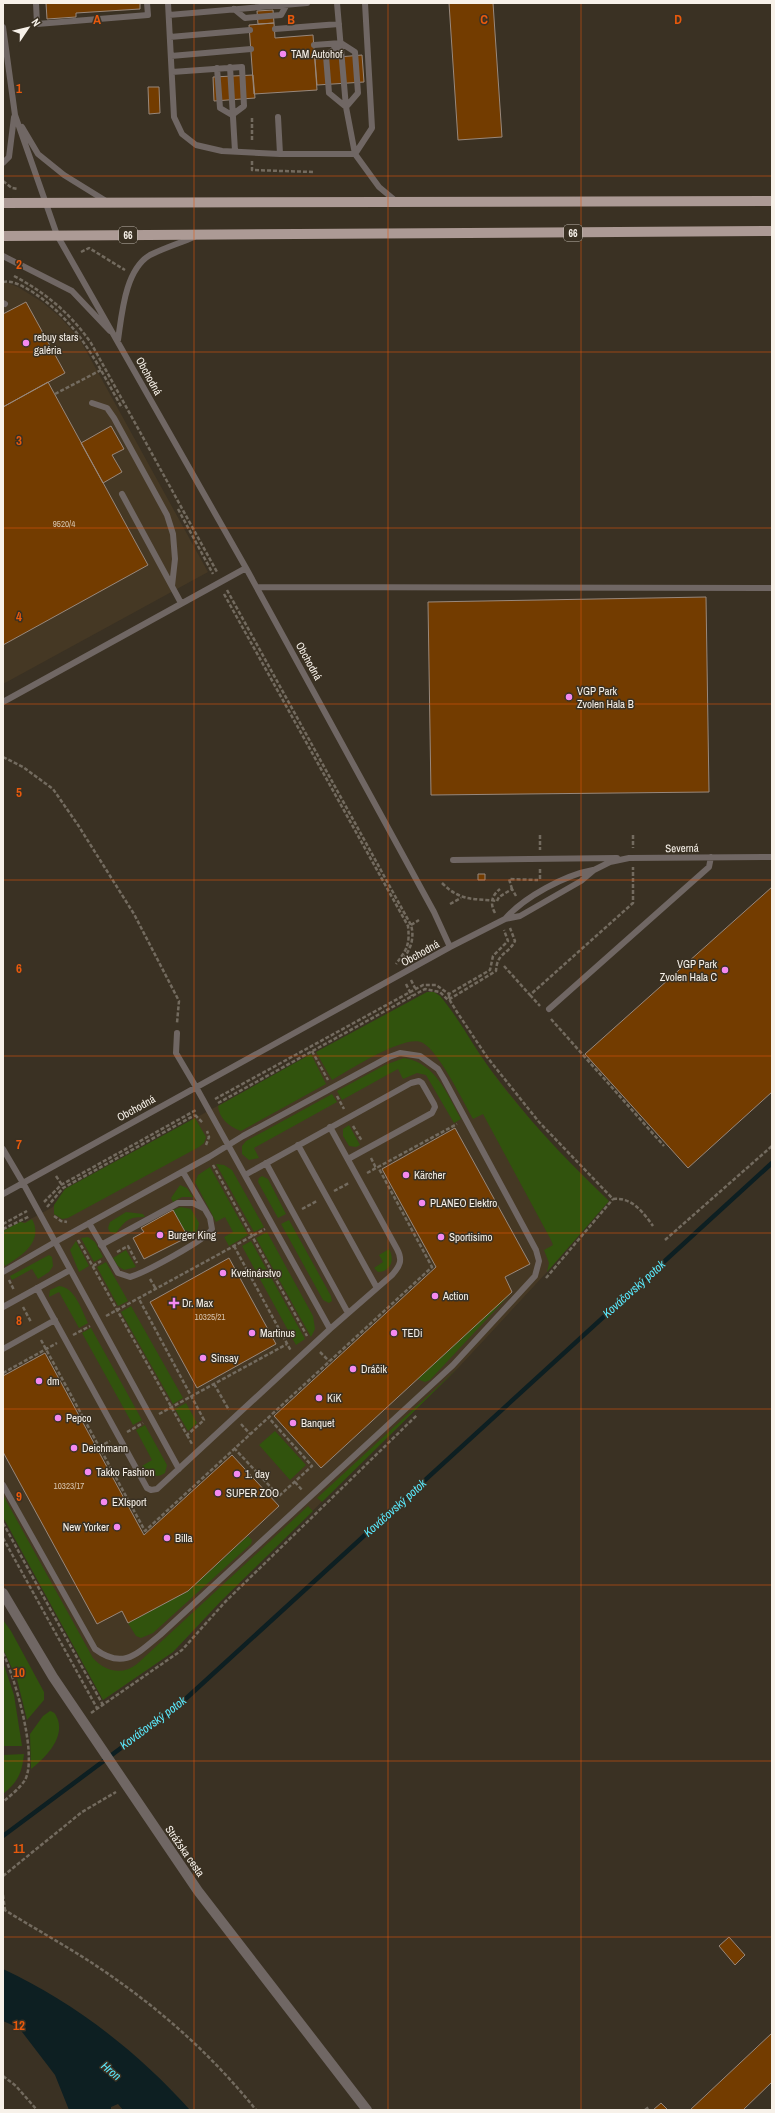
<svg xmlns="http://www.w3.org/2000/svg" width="775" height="2113" viewBox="0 0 775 2113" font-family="'Archivo Narrow',sans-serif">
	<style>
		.built { fill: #453824 }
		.green { fill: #31530d }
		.water { fill: #0d1f22 }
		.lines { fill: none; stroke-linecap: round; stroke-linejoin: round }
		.stream { stroke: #0d1f22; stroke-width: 4.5 }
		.building { fill: #733c00; stroke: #98887c }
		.path { stroke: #736b5f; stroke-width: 2.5; stroke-dasharray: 4 2; stroke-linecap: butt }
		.service { stroke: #706764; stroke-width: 6 }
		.tertiary { stroke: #706764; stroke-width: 10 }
		.primary { stroke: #ac9a95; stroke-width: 10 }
		.grid { fill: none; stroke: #e8590c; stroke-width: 1; stroke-opacity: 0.55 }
		.poi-dot { fill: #f489f0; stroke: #3a3123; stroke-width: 1.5 }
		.labels { text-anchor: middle; stroke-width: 3; stroke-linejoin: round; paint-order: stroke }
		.number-label { font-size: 9px; fill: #d6c4af }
		.shield { fill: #3a3123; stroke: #beb7ae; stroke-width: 1 }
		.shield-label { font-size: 10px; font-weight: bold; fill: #f7f1e9 }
		.poi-label { font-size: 11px; fill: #f7f1e9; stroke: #3a3123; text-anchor: start }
		.street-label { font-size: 11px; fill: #f7f1e9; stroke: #3a3123 }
		.water-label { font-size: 12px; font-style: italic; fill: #5aeafe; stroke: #3a3123 }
		.grid-label { font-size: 13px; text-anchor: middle; font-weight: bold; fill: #e8590c; stroke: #3a3123; stroke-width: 3; stroke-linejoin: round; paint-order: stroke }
	</style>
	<rect width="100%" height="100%" fill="#3a3123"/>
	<path class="built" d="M 3,281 L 18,287 L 42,302 L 60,317 L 79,338 L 208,572 L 3,684 Z
		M 427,992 L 434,992 L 440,996 L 490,1069 L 525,1113 L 551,1144 L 609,1201 L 547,1272 L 458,1368 L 221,1601 L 173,1652 L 103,1700 L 3,1517 L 3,1231 L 20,1222 L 25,1222 L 53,1207 L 65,1189 Z"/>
	<path class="green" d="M 427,992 L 434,992 L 440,996 C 459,1018 473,1046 490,1069 C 525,1117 566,1160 609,1201 L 547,1272 L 549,1263 L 544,1250 L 553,1245 L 551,1240 L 483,1114 L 473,1119 C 463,1101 439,1052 423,1043 C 406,1033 348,1071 332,1080 L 316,1052 Z
		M 311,1054 L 326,1084 L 241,1131 C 229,1127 219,1118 218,1106 Z
		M 404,1058 C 436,1063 447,1094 461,1119 L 454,1123 L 426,1075 L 417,1073 L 403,1079 L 398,1069 L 342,1100 L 337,1091 L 385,1065 Z
		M 332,1094 L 337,1102 L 254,1148 L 259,1158 L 249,1160 L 242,1154 L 242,1146 L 246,1141 Z
		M 195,1118 L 206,1137 L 204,1143 L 199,1147 L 68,1218 L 62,1219 L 54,1214 L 54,1205 L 65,1189 Z
		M 349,1125 L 360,1145 L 356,1147 L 349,1146 L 343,1136 L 343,1129 Z
		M 216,1164 L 224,1165 L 232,1170 L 264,1227 L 254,1232 Z
		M 210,1167 L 248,1235 L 229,1246 L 224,1237 L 233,1232 L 225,1217 L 216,1222 L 195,1182 L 198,1175 Z
		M 262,1176 L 268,1179 L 286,1214 L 278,1218 L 258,1182 L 259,1178 Z
		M 180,1185 L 187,1188 L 193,1197 L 182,1197 L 173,1202 L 171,1198 Z
		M 181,1207 L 191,1209 L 199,1223 L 197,1232 L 188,1237 L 173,1210 Z
		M 126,1212 L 143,1214 L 145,1217 C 128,1217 126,1220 116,1233 L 110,1232 L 108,1228 L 110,1222 Z
		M 32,1219 C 44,1241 22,1256 5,1266 L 3,1262 L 3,1231 L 20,1222 L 25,1223 Z
		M 289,1220 L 331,1296 L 332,1301 L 329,1303 L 323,1300 L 281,1224 Z
		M 267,1232 L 313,1316 L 315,1329 L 311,1337 L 256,1238 Z
		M 88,1237 L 95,1242 L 103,1257 L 94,1262 L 81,1238 Z
		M 76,1241 L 89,1266 L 79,1272 L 70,1250 Z
		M 251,1241 L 305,1339 L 296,1345 L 242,1246 Z
		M 389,1249 C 395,1259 391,1272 378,1272 L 374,1268 L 383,1262 L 379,1255 Z
		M 126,1250 L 136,1267 L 124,1270 L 118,1266 L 113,1258 Z
		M 49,1255 L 52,1257 L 53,1266 L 49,1272 L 38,1279 L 32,1269 L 12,1280 L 10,1276 Z
		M 106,1262 L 128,1301 L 118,1306 L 97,1267 Z
		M 59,1286 C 75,1287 82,1311 88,1323 L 79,1328 L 59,1292 L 49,1297 L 50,1290 Z
		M 512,1292 L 430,1380 L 425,1382 L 417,1379 Z
		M 131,1306 L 183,1398 L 173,1404 L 121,1312 Z
		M 91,1328 L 142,1420 L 133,1425 L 82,1333 Z
		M 458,1368 L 322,1502 L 317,1498 Z
		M 186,1403 L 197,1423 L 188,1431 L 175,1409 Z
		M 145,1425 L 167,1465 L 165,1473 C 156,1479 148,1475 142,1466 L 152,1460 L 136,1430 Z
		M 275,1431 L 306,1465 L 290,1480 L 259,1445 Z
		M 3,1495 L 93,1658 C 104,1671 122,1676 137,1664 L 308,1506 L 313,1511 L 221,1601 L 173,1652 L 103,1700 L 3,1517 Z
		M 248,1536 L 252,1540 L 251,1544 L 153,1633 L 141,1638 L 136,1636 L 128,1623 L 188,1591 Z
		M 3,1620 L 11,1631 L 44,1692 L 44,1700 L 27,1720 L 17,1679 L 3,1649 Z
		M 3,1662 L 14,1695 L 22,1746 L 3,1746 Z
		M 50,1711 C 55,1712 56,1715 58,1720 C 64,1739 45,1758 31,1769 L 30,1734 L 43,1716 Z
		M 24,1754 C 22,1773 18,1782 3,1794 L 3,1755 Z"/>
	<path class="water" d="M 3,1969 C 74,2002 138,2052 190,2110 L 123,2110 L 118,2104 L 111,2107 L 111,2110 L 69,2110 L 55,2075 L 19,2028 L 3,2021 Z"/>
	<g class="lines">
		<path class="stream" d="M 3,1836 L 180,1704 L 772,1163"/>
	</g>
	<path class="building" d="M 46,3 L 140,3 L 140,9 L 76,13 L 76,17 L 47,19 Z
		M 449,3 L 493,3 L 502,137 L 458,140 Z
		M 273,10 L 274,23 L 258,24 L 257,11 Z
		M 274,23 L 275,38 L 313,35 L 317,90 L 254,94 L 249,25 Z
		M 362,55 L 364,82 L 317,85 L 315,59 Z
		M 253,75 L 255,98 L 214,101 L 213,77 Z
		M 148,87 L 159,87 L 160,113 L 149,114 Z
		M 26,302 L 65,373 L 3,407 L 3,314 Z
		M 48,382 L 148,565 L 3,645 L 3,407 Z
		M 111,426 L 124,449 L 112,455 L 122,472 L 103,483 L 81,443 Z
		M 706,597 L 709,792 L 431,795 L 428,602 Z
		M 478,874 L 485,874 L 485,880 L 478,880 Z
		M 772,887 L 772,1092 L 688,1168 L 585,1054 Z
		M 455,1128 L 530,1264 L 505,1277 L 512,1292 L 321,1468 L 274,1416 L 436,1267 L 382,1169 Z
		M 173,1210 L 188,1237 L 144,1259 L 133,1238 L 144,1232 L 141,1228 Z
		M 229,1258 L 276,1344 L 197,1388 L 150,1302 Z
		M 45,1353 L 144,1535 L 232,1455 L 279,1506 L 188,1591 L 128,1623 L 122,1611 L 97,1624 L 3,1452 L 3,1376 Z
		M 729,1937 L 745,1955 L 735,1965 L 719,1946 Z
		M 772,2033 L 772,2082 L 743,2110 L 690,2110 Z
		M 661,2103 L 668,2110 L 653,2110 Z"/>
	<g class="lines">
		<path class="path" d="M 252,118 L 252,142
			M 252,161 L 252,170 L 313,172
			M 3,181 L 12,188 L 18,189
			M 81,252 L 89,248 L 125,270
			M 14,276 C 46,293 70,313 91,343 L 217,572
			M 3,282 C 13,280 22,286 31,291 C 78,321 96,362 122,408
			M 55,394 L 101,370
			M 178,509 L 213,574
			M 227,590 L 411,925 C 415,939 410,950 402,961
			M 224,594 L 408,926 C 410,945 407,949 396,964
			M 3,757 L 23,767 L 53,789 L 78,825 L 134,914 L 179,1001 L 177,1023
			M 540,835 L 540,850
			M 633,835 L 633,848
			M 540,869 L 540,880
			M 442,883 C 461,902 473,898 497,901
			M 512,889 L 509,879 L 538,880
			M 497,901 L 499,897 L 512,889 L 516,896
			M 450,904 L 461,898
			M 495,913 C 490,904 491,896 500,889
			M 411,925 L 419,920
			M 504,966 L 530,995 L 633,903 L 633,867
			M 411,980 L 415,988
			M 406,984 L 412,996
			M 449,994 L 449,999 L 457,1012 L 487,1057 L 539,1122 L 613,1199
			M 530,995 L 540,1006
			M 551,1019 L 664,1146
			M 312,1051 L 328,1080
			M 337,1096 L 344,1109
			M 215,1099 L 423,985 L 436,985 L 449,994 L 490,970 L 493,956 L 508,941 L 504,930
			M 218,1103 L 425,989 L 440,992 L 448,1000 L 496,971 C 497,952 508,955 515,941 L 510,928
			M 195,1115 L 203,1123
			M 353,1126 L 362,1141
			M 206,1145 L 209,1137 L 207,1131
			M 371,1158 L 376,1168
			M 213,1165 L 307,1336
			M 367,1173 L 457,1124
			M 56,1176 L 62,1185
			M 334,1191 L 349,1183
			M 613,1199 C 632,1197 643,1212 653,1226
			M 44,1202 L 61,1185 L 196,1110
			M 47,1207 L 63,1188 L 195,1115
			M 302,1209 L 317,1201
			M 54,1216 L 61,1221 L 67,1222
			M 3,1224 L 27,1211
			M 3,1229 L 30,1216
			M 78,1240 L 187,1435 L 204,1420 L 139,1299
			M 665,1240 L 772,1146
			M 234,1246 L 291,1351
			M 117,1252 L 128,1246 L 137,1263
			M 93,1266 L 101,1261
			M 546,1278 L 613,1199
			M 150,1279 L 156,1289
			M 9,1280 L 14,1290
			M 23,1307 L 31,1322
			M 106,1316 L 265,1229
			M 73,1335 L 90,1326
			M 41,1340 L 145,1531 L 432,1267 L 378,1167
			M 320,1352 L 329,1361
			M 3,1373 L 57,1343
			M 214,1384 L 229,1410
			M 159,1414 L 287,1344
			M 241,1424 L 250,1434
			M 127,1432 L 143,1423
			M 187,1435 L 192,1444
			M 99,1447 L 110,1441
			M 234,1448 L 279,1496 L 312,1466 L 268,1417
			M 295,1482 L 302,1490
			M 3,1523 L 103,1705
			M 3,1538 L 97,1708
			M 3,1653 C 15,1678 38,1756 25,1780 C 20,1788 10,1796 3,1802
			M 91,1713 L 182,1650 L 225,1602 L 417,1415
			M 3,1876 L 82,1812 L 116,1792
			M 3,1895 L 5,1910
			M 3,1909 C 32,1927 61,1943 89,1961 C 152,2002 209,2051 256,2110
			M 3,2076 L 16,2086 L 37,2110
			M 645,2110 L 649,2107"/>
		<path class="service" d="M 36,3 L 37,24 L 148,15 L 147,3
			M 168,3 L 174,117 L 182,134 L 196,145 L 222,151 L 280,154 L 355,154
			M 337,3 L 346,107 L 355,154 L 379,187 L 397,202
			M 234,9 L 245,18 L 281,15 L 287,4
			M 169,15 L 307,3
			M 3,27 L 15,115 L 57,235 L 246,568 L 434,912 L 450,947 L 23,1183 L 179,1469
			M 275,29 L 339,24
			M 170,37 L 250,30
			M 341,43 L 326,56 L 329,93 L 346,107
			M 314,45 L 341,43 L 355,52 L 358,93 L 346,107
			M 171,56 L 251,49
			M 230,67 L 235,151
			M 217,68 L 220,108 L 232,115
			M 172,72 L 242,67 L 244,106 L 232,115
			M 278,117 L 280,154
			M 22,127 L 38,154 L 64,175 L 106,201
			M 355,154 L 372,128 L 365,3
			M 3,163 L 9,157 L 14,117
			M 3,256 L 72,291 L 110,331
			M 3,303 L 5,304
			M 118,340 C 122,313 125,270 150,255 C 164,248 180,243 194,237
			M 92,403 L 107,408 L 114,418 L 167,515 L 173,534 L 175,559 L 172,586
			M 122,494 L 181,603
			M 257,587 L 772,588
			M 3,702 L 246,568
			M 453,860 L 617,858
			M 505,919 C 524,897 565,875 593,870
			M 450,947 L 505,919 L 520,916 L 581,881 L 594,870 L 610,862 L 629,858 L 772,857
			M 549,1009 L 709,867 L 711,857
			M 177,1033 L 176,1053 L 196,1087 L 330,1329
			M 298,1145 L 377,1288
			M 3,1149 L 23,1183 L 3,1194
			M 266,1163 L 348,1313
			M 245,1175 L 411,1083 L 419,1081 L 422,1083 L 434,1104 L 435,1107 L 432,1113 L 348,1159
			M 89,1223 L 118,1273 L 130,1277 C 144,1273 206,1240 212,1229 L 210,1218 L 183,1172
			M 101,1245 L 178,1203 L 193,1203 L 203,1208
			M 3,1272 L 55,1242 L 209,1157 L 243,1136 L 389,1057 L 400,1053 L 420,1056 L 438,1069 L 444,1079 L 536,1250 L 539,1261 L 535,1276 L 453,1365 L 160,1635 C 137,1654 123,1670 95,1649 L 3,1485
			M 37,1288 L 147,1488 L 151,1490 L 157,1489 L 330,1329 L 392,1275 C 400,1266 403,1260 397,1249 L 330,1127
			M 3,1307 L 70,1270
			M 3,1349 L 55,1320"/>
		<path class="tertiary" d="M 3,1593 L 53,1677 L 198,1891 L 367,2110"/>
		<path class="primary" d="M 3,203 L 772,201
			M 3,236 L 772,231"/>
	</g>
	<path class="grid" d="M 194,3 L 194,2110M 388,3 L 388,2110M 581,3 L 581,2110M 3,176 L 772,176M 3,352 L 772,352M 3,528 L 772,528M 3,704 L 772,704M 3,880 L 772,880M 3,1056 L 772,1056M 3,1233 L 772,1233M 3,1409 L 772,1409M 3,1585 L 772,1585M 3,1761 L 772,1761M 3,1937 L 772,1937"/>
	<g class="poi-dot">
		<circle cx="283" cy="54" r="4"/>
		<circle cx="26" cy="343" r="4"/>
		<circle cx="569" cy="697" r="4"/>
		<circle cx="725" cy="970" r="4"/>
		<circle cx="406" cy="1175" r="4"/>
		<circle cx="422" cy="1203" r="4"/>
		<circle cx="160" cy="1235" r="4"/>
		<circle cx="441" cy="1237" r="4"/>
		<circle cx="223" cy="1273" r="4"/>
		<circle cx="435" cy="1296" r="4"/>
		<path d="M172 1297h4v4h4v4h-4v4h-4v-4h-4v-4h4z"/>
		<circle cx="252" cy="1333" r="4"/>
		<circle cx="394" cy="1333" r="4"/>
		<circle cx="203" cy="1358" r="4"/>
		<circle cx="353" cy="1369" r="4"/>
		<circle cx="39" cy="1381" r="4"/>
		<circle cx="319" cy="1398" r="4"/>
		<circle cx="58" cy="1418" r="4"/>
		<circle cx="293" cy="1423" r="4"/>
		<circle cx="74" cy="1448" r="4"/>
		<circle cx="88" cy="1472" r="4"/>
		<circle cx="237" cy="1474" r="4"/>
		<circle cx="218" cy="1493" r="4"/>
		<circle cx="104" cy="1502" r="4"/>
		<circle cx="117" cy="1527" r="4"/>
		<circle cx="167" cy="1538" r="4"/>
	</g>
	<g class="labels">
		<g class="number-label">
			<text x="64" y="527">9520/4</text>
			<text x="210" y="1320">10325/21</text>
			<text x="69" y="1489">10323/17</text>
		</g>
		<g class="shield">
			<rect x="564" y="225" width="18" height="16" rx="3"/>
			<rect x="119" y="227" width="18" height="16" rx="3"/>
		</g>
		<g class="shield-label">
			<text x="573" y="237">66</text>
			<text x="128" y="239">66</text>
		</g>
		<g class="poi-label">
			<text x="291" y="58">TAM Autohof</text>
			<text x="34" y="341">rebuy stars<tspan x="34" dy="13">galéria</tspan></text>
			<text x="577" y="695">VGP Park<tspan x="577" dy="13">Zvolen Hala B</tspan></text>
			<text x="717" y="968" text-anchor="end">VGP Park<tspan x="717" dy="13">Zvolen Hala C</tspan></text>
			<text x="414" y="1179">Kärcher</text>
			<text x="430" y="1207">PLANEO Elektro</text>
			<text x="168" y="1239">Burger King</text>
			<text x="449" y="1241">Sportisimo</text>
			<text x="231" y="1277">Kvetinárstvo</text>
			<text x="443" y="1300">Action</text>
			<text x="182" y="1307">Dr. Max</text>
			<text x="260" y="1337">Martinus</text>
			<text x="402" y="1337">TEDi</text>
			<text x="211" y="1362">Sinsay</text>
			<text x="361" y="1373">Dráčik</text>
			<text x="47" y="1385">dm</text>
			<text x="327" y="1402">KiK</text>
			<text x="66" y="1422">Pepco</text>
			<text x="301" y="1427">Banquet</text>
			<text x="82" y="1452">Deichmann</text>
			<text x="96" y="1476">Takko Fashion</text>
			<text x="245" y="1478">1. day</text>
			<text x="226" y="1497">SUPER ZOO</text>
			<text x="112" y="1506">EXIsport</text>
			<text x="109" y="1531" text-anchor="end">New Yorker</text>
			<text x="175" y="1542">Billa</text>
		</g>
		<g class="street-label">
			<text transform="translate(149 376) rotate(61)" y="4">Obchodná</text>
			<text transform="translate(309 661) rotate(61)" y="4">Obchodná</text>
			<text transform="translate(682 848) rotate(-1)" y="4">Severná</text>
			<text transform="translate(420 953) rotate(-29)" y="4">Obchodná</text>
			<text transform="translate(136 1108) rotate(-29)" y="4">Obchodná</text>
			<text transform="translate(185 1851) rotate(55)" y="4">Strážska cesta</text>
		</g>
		<g class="water-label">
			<text transform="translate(634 1289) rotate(-42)" y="4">Kováčovský potok</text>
			<text transform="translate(395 1508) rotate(-42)" y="4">Kováčovský potok</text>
			<text transform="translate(153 1723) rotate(-37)" y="4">Kováčovský potok</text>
			<text transform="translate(111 2071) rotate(40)" y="4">Hron</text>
		</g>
	</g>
	<g class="grid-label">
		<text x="97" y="24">A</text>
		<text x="291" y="24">B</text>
		<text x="484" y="24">C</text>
		<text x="678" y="24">D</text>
		<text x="19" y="93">1</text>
		<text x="19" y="269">2</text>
		<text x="19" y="445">3</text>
		<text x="19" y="621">4</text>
		<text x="19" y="797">5</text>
		<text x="19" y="973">6</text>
		<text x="19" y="1149">7</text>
		<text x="19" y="1325">8</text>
		<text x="19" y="1501">9</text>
		<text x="19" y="1677">10</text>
		<text x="19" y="1853">11</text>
		<text x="19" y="2030">12</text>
	</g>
	<rect width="775" height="2113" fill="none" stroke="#f7f1e9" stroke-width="8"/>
	<g transform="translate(28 28) rotate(55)" stroke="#3a3123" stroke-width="3" paint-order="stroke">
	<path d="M0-3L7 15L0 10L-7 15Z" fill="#f7f1e9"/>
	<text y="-6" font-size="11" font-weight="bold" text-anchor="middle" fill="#f7f1e9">N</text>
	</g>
</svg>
